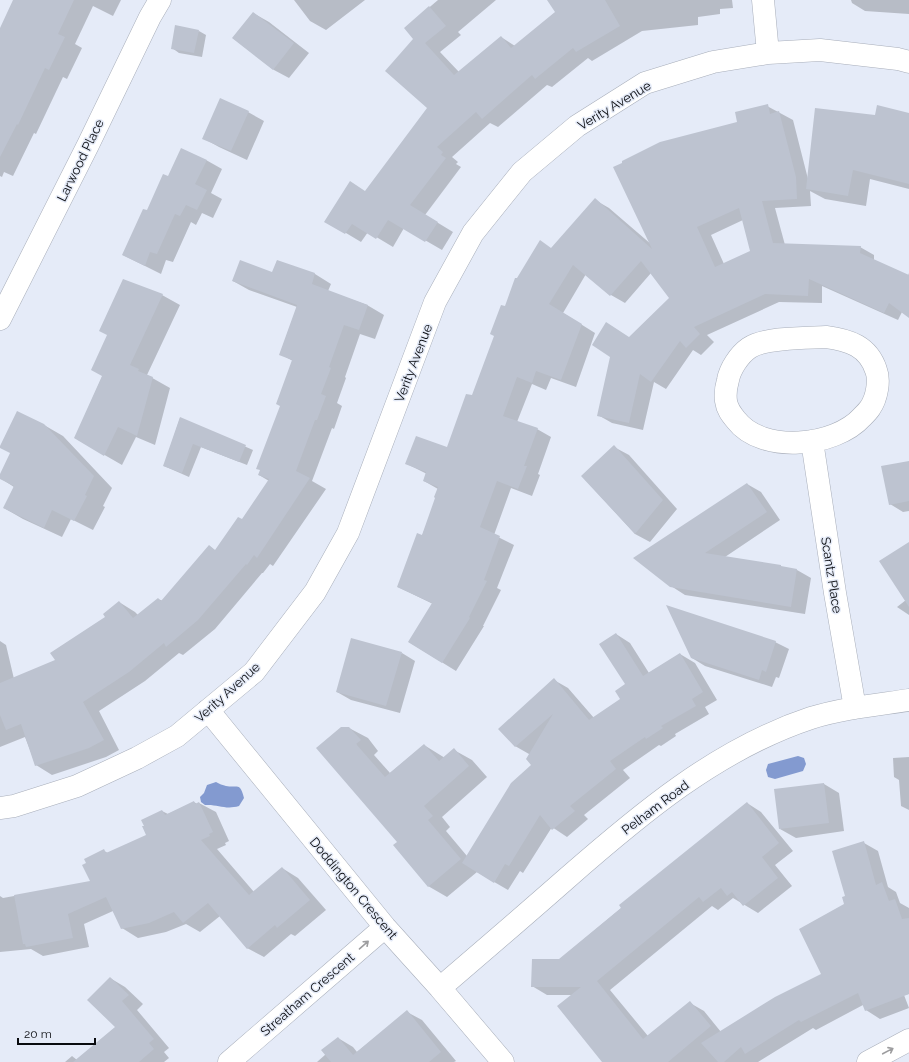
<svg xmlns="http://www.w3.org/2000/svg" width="909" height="1062" viewBox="0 0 909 1062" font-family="Raleway,sans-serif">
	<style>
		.water { fill: #839ad0 }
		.shadow { fill: #0003; fill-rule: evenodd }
		.building { fill: #bdc3d0; fill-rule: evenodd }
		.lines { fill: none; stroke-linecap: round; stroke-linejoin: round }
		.minor-casing { stroke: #a8aeba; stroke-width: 23 }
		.minor { stroke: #fff; stroke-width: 22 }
		.oneway { stroke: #9d9d9f }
		.labels { text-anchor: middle; stroke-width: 3; stroke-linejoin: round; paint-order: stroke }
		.street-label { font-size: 13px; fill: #090b0f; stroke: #e5ebf8 }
	</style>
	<rect width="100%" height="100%" fill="#e5ebf8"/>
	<path class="water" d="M 798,756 L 804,758 L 806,764 L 803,771 L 775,779 L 768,777 L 766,770 L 768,764 Z
		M 216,782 C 219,784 223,785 226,786 C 238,788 240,782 244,798 L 239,806 C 225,810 218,804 205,805 L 201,802 L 200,797 L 204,793 L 207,785 Z"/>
	<path class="shadow" d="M 14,0 L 121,0 L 113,16 L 93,6 L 75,44 L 82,48 L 67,79 L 63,77 L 36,134 L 34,133 L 13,176 L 4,172 L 2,177 L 0,176 L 0,30 Z
		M 294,0 L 365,0 L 326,30 L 310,21 Z
		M 438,0 L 496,0 L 458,32 L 461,35 L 440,52 L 459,72 L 501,37 L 515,46 L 556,12 L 548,0 L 732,0 L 733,8 L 720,9 L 720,14 L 698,17 L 698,25 L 642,31 L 592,61 L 588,58 L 552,87 L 547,85 L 498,127 L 490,123 L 452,157 L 458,162 L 456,164 L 461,167 L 425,215 L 453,232 L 442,250 L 404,228 L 393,247 L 368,232 L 361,242 L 326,221 L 366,191 L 429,108 L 415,39 L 405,28 Z
		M 851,0 L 909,0 L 909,14 L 865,11 L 852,3 Z
		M 253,13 L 269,22 L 309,53 L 289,78 L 274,70 L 233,38 Z
		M 199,31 L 206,35 L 202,57 L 179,53 L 172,48 Z
		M 767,106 L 793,120 L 808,179 L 876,116 L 909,114 L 909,189 L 870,179 L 866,206 L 825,199 L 810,191 L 811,206 L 775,208 L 785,245 L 860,247 L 874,255 L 874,260 L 908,276 L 909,273 L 909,317 L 902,312 L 898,320 L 822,286 L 822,303 L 779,302 L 707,335 L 714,342 L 701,355 L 693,350 L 666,389 L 654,382 L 643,430 L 612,423 L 598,415 L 630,337 L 670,298 L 651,273 L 625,303 L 611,295 L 586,274 L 563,313 L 595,333 L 576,387 L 551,378 L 546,390 L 532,384 L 517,422 L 537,429 L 551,437 L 538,474 L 540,475 L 532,496 L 511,488 L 494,535 L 514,545 L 497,588 L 501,590 L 483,626 L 484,626 L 456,671 L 409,642 L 433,604 L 398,587 L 422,536 L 437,498 L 438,489 L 424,481 L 427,474 L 407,464 L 448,449 L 472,397 L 517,279 L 552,249 L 595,200 L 609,208 L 652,245 L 738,122 ZM 743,220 L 751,252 L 724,264 L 711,235 Z
		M 248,112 L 264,121 L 247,160 L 219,147 L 203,138 Z
		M 206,160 L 222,169 L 211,193 L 222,199 L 213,218 L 202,213 L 196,225 L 191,222 L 173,262 L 166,260 L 161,274 L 123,255 L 147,211 L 168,178 Z
		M 277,261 L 315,274 L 331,284 L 328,291 L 367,305 L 384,315 L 375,339 L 360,334 L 345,377 L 346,378 L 337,403 L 342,406 L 334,429 L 332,428 L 312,481 L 326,489 L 273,566 L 270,564 L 263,573 L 262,573 L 215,629 L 183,655 L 179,653 L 145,681 L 99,711 L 119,750 L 106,757 L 52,775 L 36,765 L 25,737 L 0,747 L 0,641 L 6,645 L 14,679 L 56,661 L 107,617 L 119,602 L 135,612 L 138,615 L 158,599 L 163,601 L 209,546 L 216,551 L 242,520 L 269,481 L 259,475 L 281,406 L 293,361 L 280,354 L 297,307 L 249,290 L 233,281 L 273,273 Z
		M 162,295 L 180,305 L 147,375 L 170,388 L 155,445 L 136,437 L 122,465 L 75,438 L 102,377 L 108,335 Z
		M 180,418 L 253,450 L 247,465 L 201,447 L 189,477 L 164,466 Z
		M 44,425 L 63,436 L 112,488 L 103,506 L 105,507 L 93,530 L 71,519 L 62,537 L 23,519 L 4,508 L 14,487 L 0,478 L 0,477 Z
		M 614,447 L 629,455 L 677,509 L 650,542 L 635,534 L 582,476 Z
		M 909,462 L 909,511 L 903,512 L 890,504 Z
		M 747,484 L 761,492 L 780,520 L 725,557 L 797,570 L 811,578 L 805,614 L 685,595 L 671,586 Z
		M 909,543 L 909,615 L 897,607 L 906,600 Z
		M 616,634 L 630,643 L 649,673 L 680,654 L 695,663 L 717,700 L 705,707 L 709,714 L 675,734 L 676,736 L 661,746 L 659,745 L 623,770 L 630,778 L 584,815 L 588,819 L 567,837 L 552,827 L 523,873 L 520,871 L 508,890 L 477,872 L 447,897 L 428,886 L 398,842 L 349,728 L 368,738 L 378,751 L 374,755 L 390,773 L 424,745 L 445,758 L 454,750 L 472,760 L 487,777 L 442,817 L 450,827 L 446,831 L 467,856 L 533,765 L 529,754 L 515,746 L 554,680 L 568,688 L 594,718 L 622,699 L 626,684 Z
		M 775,642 L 789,649 L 779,678 L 776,677 L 772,687 L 705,666 L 692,658 Z
		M 402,653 L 415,661 L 400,713 L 351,700 L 337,692 Z
		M 909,757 L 909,810 L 901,806 L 899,780 L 894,777 L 893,758 Z
		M 824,784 L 839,793 L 844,831 L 796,838 L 780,829 Z
		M 194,802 L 197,804 L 199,803 L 216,812 L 229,841 L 225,843 L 226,845 L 217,849 L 254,892 L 282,868 L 298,878 L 326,910 L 295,936 L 291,934 L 264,957 L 247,948 L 220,916 L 200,932 L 186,924 L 166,932 L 138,938 L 122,928 L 113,911 L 84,924 L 89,947 L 43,956 L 31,949 L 0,952 L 0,896 L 3,898 L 91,882 L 104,851 L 108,853 L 147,836 L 162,811 L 168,814 Z
		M 747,803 L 761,812 L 793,851 L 775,865 L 792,886 L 758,913 L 733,898 L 718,910 L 712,906 L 610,990 L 648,1036 L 690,1003 L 704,1011 L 721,1032 L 823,975 L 846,905 L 847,896 L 864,843 L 878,851 L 888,887 L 896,892 L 900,903 L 909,908 L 909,994 L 904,995 L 909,1008 L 880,1019 L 866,1010 L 863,1005 L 816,1030 L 813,1028 L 758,1062 L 609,1062 L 573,995 L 547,995 L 532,986 L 559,960 Z
		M 110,978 L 125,987 L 143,1004 L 137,1010 L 169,1048 L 164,1052 L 169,1058 L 164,1062 L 65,1062 L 72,1056 L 77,1060 L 116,1027 Z
		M 407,1012 L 422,1020 L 456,1061 L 454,1062 L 317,1062 L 326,1054 L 338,1038 L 353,1047 L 357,1052 Z"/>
	<path class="building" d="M 13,0 L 74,0 L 58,34 L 65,37 L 49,70 L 45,68 L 18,125 L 17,124 L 0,157 L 0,28 Z
		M 547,0 L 605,0 L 620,26 L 576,52 L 573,48 L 535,79 L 532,75 L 482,119 L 476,112 L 437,147 L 443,152 L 441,155 L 446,158 L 410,205 L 438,222 L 425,242 L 388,220 L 376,239 L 352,224 L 345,234 L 324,222 L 350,181 L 365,191 L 427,108 L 385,71 L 413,39 L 404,28 L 429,6 L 446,26 L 425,43 L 454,75 L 501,36 L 511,48 L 555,12 Z
		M 253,12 L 294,43 L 273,70 L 232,38 Z
		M 175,25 L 199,30 L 194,53 L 171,49 Z
		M 220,98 L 249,111 L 231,151 L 202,139 Z
		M 768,104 L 770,114 L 779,111 L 796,177 L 797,199 L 762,201 L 773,243 L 861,246 L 860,253 L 909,275 L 909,318 L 889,303 L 884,313 L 809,279 L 808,296 L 765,294 L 694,327 L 700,334 L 686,348 L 680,341 L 651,382 L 640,374 L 629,423 L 597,416 L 610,357 L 592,345 L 606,322 L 629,337 L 669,298 L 641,261 L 610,296 L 573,265 L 549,304 L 582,324 L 561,380 L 536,371 L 532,383 L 517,377 L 503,416 L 538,428 L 524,466 L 527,466 L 518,489 L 497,481 L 480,527 L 500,536 L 484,580 L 487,581 L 469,617 L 470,618 L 442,663 L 408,642 L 432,603 L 397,587 L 417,533 L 422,535 L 435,498 L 434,497 L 438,487 L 423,481 L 426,472 L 405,464 L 416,436 L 447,447 L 466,394 L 472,395 L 494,336 L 490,334 L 501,305 L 505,306 L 515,278 L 517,278 L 540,240 L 551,248 L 595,198 L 652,249 L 613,167 L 622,163 L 622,161 L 660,142 L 737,122 L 735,112 ZM 739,208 L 750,251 L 715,267 L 697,227 Z
		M 877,105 L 909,113 L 909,184 L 853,170 L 848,196 L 806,189 L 815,108 L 875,115 Z
		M 181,148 L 207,160 L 195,184 L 207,190 L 197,210 L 186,205 L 180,216 L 175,214 L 157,254 L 150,252 L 145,266 L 122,255 L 143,209 L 147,210 L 163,174 L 168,176 Z
		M 240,260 L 272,272 L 277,260 L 315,273 L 312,284 L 368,305 L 359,330 L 344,325 L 329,367 L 331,368 L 321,394 L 326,396 L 317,420 L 315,420 L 296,471 L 310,478 L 257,558 L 254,555 L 247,565 L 246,564 L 198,620 L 166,647 L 164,643 L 129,672 L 83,702 L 104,740 L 89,748 L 35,766 L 21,724 L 6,730 L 0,715 L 0,683 L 55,660 L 50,653 L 105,617 L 103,614 L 119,601 L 133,618 L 158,598 L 161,601 L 209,545 L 215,550 L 238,517 L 242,519 L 269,479 L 258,475 L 260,470 L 256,469 L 280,406 L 276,404 L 292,360 L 279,355 L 297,305 L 232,281 Z
		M 123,279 L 163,294 L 130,365 L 139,369 L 138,371 L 153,377 L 137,436 L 118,427 L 104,456 L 74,438 L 102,376 L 91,370 L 107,335 L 99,331 Z
		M 17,411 L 44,424 L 94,476 L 85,495 L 87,496 L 74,521 L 52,510 L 44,528 L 3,508 L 14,486 L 0,479 L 0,474 L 10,453 L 0,448 L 0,446 Z
		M 180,417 L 246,445 L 239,462 L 193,444 L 182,473 L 163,466 Z
		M 614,445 L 663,500 L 635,534 L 581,476 Z
		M 909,461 L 909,501 L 889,505 L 881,466 Z
		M 747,483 L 767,512 L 705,553 L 781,565 L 781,566 L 797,569 L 791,607 L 670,587 L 633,558 Z
		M 909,542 L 909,607 L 879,561 Z
		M 666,605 L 776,641 L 766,672 L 762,670 L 759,680 L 691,658 Z
		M 616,633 L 643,676 L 680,653 L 703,692 L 692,699 L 696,706 L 661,726 L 663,728 L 646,739 L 645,737 L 610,761 L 616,769 L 570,806 L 575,811 L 552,830 L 540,815 L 509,866 L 505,864 L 494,883 L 462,863 L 511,783 L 531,765 L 526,759 L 553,714 L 515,747 L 498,729 L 554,678 L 589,720 L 620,699 L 615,691 L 625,684 L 599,644 Z
		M 351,638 L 402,652 L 386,706 L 336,692 Z
		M 341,727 L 349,727 L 361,740 L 356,744 L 385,777 L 424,744 L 439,761 L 454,748 L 469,766 L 424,806 L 433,816 L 428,820 L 461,859 L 428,887 L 393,845 L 397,842 L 316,748 Z
		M 824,783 L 829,823 L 779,829 L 774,789 Z
		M 194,801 L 195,804 L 199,802 L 213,832 L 209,834 L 210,836 L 201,840 L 249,895 L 282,867 L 310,900 L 277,928 L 275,925 L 247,949 L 208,903 L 183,923 L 174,912 L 149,923 L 121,929 L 106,897 L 68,914 L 73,938 L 26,947 L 25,944 L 23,944 L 14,895 L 90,881 L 82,865 L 86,863 L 84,859 L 104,849 L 106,853 L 146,835 L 142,826 L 144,826 L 141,820 L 162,810 L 165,815 Z
		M 747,802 L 779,843 L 762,857 L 778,878 L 743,906 L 732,892 L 727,896 L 721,888 L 703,902 L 699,897 L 597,981 L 643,1039 L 690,1001 L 711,1026 L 668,1062 L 602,1062 L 557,1006 L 581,987 L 531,987 L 532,959 L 559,959 L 621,908 L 619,905 Z
		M 864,841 L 876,885 L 882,882 L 889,901 L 895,899 L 902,919 L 909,918 L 909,994 L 865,1011 L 858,993 L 801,1022 L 799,1020 L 745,1054 L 741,1047 L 724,1062 L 718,1062 L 701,1043 L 775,997 L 821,974 L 799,929 L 844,904 L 842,897 L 845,896 L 832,851 Z
		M 110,977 L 129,995 L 122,1001 L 154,1039 L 149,1043 L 154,1049 L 139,1062 L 73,1062 L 115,1027 L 87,1000 Z
		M 407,1010 L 441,1052 L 429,1062 L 331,1062 L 321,1050 L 338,1037 L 353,1055 Z"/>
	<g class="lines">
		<defs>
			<path id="minor" d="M 763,0 L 768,53
				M 0,319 L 88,145 L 150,17 L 160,0
				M 826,337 C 849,340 868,346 876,370 C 880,380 877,398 870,408 C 868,411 865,414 862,417 C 835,447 762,454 736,420 C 731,414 727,409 726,401 C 725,394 726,387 728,380 C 730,369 739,355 749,348 C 765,337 807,338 826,337 Z
				M 812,441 L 835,593 L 855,708
				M 208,710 L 385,927 L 440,988 L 503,1062
				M 0,808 L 14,806 L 77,786 L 137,758 L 177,736 L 254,672 L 315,592 L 348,533 L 435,302 L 473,233 L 522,172 L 577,126 L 645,83 L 713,62 L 768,53 L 820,50 L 898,59 L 909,62
				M 440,988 C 482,952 524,916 566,879 C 639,815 717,749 811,718 C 843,708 876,705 909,700
				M 229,1062 L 385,927
				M 868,1062 L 909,1040"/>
		</defs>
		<use href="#minor" class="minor-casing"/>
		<use href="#minor" class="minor"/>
	</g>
	<defs><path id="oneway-shaft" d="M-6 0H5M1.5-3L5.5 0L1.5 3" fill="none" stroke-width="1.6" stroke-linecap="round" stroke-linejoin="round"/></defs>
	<g class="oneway">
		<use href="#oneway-shaft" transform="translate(364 945) rotate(-41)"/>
		<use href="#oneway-shaft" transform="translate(888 1051) rotate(-28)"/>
	</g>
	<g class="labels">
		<g class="street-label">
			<text transform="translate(614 105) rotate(-31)" y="5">Verity Avenue</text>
			<text transform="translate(80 160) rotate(-64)" y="5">Larwood Place</text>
			<text transform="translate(413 363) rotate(-69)" y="5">Verity Avenue</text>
			<text transform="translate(832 575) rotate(81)" y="5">Scantz Place</text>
			<text transform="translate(227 692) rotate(-42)" y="5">Verity Avenue</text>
			<text transform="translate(655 807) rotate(-37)" y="5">Pelham Road</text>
			<text transform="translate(354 888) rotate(50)" y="5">Doddington Crescent</text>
			<text transform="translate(307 994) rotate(-41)" y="5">Streatham Crescent</text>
		</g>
	</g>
	<path d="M18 1038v6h77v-6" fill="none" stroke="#090b0f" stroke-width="2"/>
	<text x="24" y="1038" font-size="12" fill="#090b0f" stroke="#e5ebf8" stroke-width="3" paint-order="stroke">20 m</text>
</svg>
